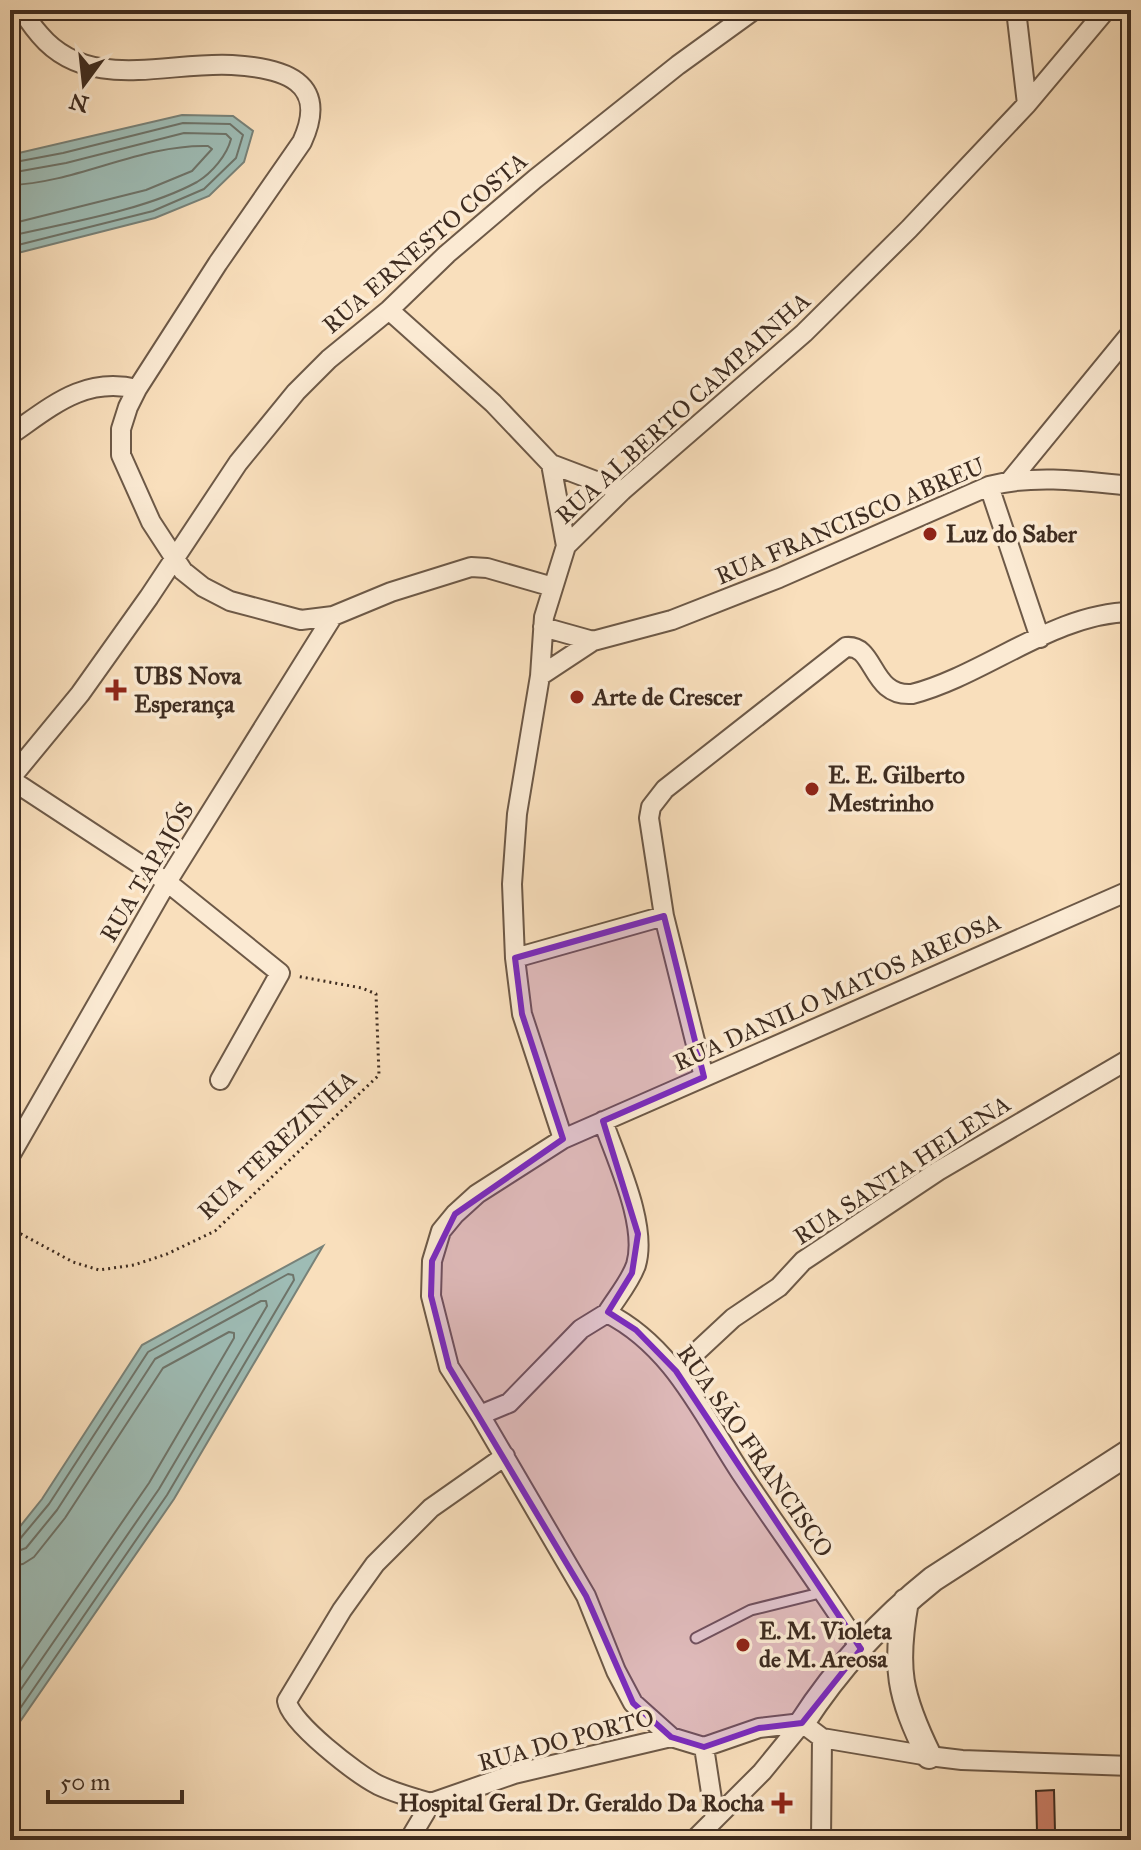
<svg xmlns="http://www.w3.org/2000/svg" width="1141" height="1850" viewBox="0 0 1141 1850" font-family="'IM FELL Great Primer',serif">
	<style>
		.water { fill: #9ebcb5; stroke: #788279; stroke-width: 2 }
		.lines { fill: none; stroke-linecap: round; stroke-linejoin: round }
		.shore { stroke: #6e746a; stroke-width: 2 }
		.building { fill: #cb7e67; stroke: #3e2c20; stroke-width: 2 }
		.service-casing { stroke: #6d5947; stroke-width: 13 }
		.minor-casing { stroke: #6d5947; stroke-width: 22 }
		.tertiary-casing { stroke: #6d5947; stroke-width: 28 }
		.path { stroke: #3e2c20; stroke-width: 3; stroke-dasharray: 2 4; stroke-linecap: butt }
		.service { stroke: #fbead3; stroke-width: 9 }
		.minor { stroke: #fbead3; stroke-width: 18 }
		.tertiary { stroke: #fbead3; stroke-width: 24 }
		.marked { fill: #7b2cbf; fill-opacity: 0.2; stroke: #7b2cbf; stroke-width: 6; stroke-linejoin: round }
		.poi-dot { fill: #8f2418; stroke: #fbead3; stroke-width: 3 }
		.labels { text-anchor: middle; stroke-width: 7; stroke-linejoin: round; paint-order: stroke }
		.street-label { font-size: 24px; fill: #3e2c20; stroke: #fbead3 }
		.poi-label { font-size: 24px; font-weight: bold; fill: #3e2c20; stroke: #fbead3; text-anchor: start }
	</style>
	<rect width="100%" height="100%" fill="#f9dfbc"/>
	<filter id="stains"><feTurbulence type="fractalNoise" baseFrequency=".0025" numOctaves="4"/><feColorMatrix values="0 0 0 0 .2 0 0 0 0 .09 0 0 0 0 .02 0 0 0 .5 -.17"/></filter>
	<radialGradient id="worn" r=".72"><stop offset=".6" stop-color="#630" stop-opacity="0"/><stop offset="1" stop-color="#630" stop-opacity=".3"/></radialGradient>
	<path class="water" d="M 182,115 L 233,116 L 253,131 L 244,162 L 209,196 L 155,218 L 10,255 L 10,155 Z
		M 323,1246 L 174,1499 L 10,1736 L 10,1539 L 42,1499 L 142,1345 Z"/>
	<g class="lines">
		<path class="shore" d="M 10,163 L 63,153 L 183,123 L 230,124 L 243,135 L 236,158 L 204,189 L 153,211 L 10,247
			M 10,173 L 66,163 L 184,133 L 226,134 L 231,139 C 227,155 212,173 197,182 C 146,210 67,223 10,236
			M 10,185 C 77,183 141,144 208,146 L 212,149 L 192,171 L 146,190 L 10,224
			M 10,1543 L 19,1540 L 49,1504 L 148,1352 L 288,1274 L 293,1275 L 294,1280 L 167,1495 L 10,1723
			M 10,1554 L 26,1548 L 57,1510 L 155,1359 L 261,1301 L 266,1301 L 267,1306 L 159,1489 L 10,1705
			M 10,1566 L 23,1564 L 34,1557 L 65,1518 L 163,1368 L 229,1332 L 234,1333 L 234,1338 L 149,1483 L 10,1685"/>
	</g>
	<path class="building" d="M 1054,1790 L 1055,1831 L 1037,1832 L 1036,1791 Z"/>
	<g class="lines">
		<defs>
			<path id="service" d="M 696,1638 L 751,1610 L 824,1592"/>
			<path id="minor" d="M 23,10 C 27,20 33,27 40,35 C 89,93 168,61 232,65 C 283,68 330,81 302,142 L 218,263 L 137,389 L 128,407 L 121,429 L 121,455 L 151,522 L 183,571 L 203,587 L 230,601 L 301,620 L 333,616 L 391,592 L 471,567 L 487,568 L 553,587
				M 1027,104 L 1106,10
				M 389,310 L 493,403 L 551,464 L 622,491
				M 10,435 C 51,407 84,376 137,389
				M 551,464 L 566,546
				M 1009,482 L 1131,333
				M 989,486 L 1040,638
				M 543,627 L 593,641
				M 540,676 L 593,641 L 672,620 L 779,578 L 989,486 C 1035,474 1084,481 1131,486
				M 10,779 L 80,694 L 149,597 L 238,463 L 296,392 L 329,359 L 389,310 L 447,254 L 535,179 L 678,65 L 754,10
				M 10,779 L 167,882 L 280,973 L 220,1080
				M 515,958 L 664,916
				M 704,1077 L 664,916 L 649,818 L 651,807 L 665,789 L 846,647 C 876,644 870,697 912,694 C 985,675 1054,613 1131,612
				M 603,1121 C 616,1159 648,1225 636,1265 C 630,1282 617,1297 607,1313
				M 563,1139 L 1131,890
				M 10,1156 L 167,882 L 333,616
				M 676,1371 L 733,1318 L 779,1287 L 803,1261 L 938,1171 L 1131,1058
				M 480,1415 L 509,1403 L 581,1329 L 607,1313 C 674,1347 703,1416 743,1476 C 782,1534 823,1590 861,1649
				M 802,1723 L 822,1738 L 929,1756 L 962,1760 L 1131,1766
				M 671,1737 L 633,1703 L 616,1671 L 586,1596 L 480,1415 L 449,1367 L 431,1296 L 432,1261 L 441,1231 L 455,1214 L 477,1194 L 563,1139 L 522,1014 L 515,958 L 512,884 L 517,814 L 540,676 L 544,617 L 566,546 L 622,491 L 804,333 L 909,229 L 1027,104 L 1016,10
				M 704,1747 L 715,1819
				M 431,1803 C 413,1798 395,1793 378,1785 C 357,1774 290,1723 287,1701 L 342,1610 L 375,1564 L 431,1508 L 505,1456
				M 409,1840 L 431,1803 L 514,1774 L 671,1737 L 704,1747 L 759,1728 L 802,1723
				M 694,1840 L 762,1772 L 802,1723
				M 821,1840 L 822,1738"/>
			<path id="tertiary" d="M 906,1601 C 894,1668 899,1695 929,1756
				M 802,1723 C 837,1669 883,1619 933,1579 L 1131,1451"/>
		</defs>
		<use href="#service" class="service-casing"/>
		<use href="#minor" class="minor-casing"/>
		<use href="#tertiary" class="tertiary-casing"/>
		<path class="path" d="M 10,1228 L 73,1262 L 99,1270 L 134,1265 L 167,1254 L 215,1231 L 379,1075 L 376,994 L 362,988 L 296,976"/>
		<use href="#service" class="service"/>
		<use href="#minor" class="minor"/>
		<use href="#tertiary" class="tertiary"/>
	</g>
	<path class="marked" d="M 664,916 L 704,1077 L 603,1121 L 638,1234 L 632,1273 L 608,1312 L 636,1330 L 676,1371 L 861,1649 L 802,1723 L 759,1728 L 704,1747 L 671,1737 L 633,1703 L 586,1596 L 449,1367 L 431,1296 L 432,1261 L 455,1214 L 563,1139 L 522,1014 L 515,958 Z"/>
	<g class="poi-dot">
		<circle cx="930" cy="534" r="8"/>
		<path d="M112 678h8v8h8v8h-8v8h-8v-8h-8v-8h8z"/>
		<circle cx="577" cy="697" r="8"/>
		<circle cx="812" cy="789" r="8"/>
		<circle cx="743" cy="1645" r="8"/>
		<path d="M778 1791h8v8h8v8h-8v8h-8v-8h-8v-8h8z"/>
	</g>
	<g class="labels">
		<g class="street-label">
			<text transform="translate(425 243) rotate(-41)" y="8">RUA ERNESTO COSTA</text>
			<text transform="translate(683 408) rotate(-42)" y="8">RUA ALBERTO CAMPAINHA</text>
			<text transform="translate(850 521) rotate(-23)" y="8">RUA FRANCISCO ABREU</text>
			<text transform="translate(147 872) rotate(-59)" y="8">RUA TAPAJÓS</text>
			<text transform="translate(837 992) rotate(-24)" y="8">RUA DANILO MATOS AREOSA</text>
			<text transform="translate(277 1145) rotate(-43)" y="8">RUA TEREZINHA</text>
			<text transform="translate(902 1170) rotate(-33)" y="8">RUA SANTA HELENA</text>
			<text transform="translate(755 1451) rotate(55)" y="8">RUA SÃO FRANCISCO</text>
			<text transform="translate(566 1740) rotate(-15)" y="8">RUA DO PORTO</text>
		</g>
		<g class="poi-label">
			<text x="946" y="542">Luz do Saber</text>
			<text x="134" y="684">UBS Nova<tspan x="134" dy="28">Esperança</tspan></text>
			<text x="593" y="705">Arte de Crescer</text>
			<text x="828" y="783">E. E. Gilberto<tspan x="828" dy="28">Mestrinho</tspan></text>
			<text x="759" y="1639">E. M. Violeta<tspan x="759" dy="28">de M. Areosa</tspan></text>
			<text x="764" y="1811" text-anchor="end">Hospital Geral Dr. Geraldo Da Rocha</text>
		</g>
	</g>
	<rect width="1141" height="1850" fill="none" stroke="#f9dfbc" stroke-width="40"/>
	<rect x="12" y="12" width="1117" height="1826" fill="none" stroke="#3e2c20" stroke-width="4"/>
	<rect x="20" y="20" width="1101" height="1810" fill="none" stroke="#3e2c20" stroke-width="2"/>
	<g transform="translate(84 84) rotate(195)" stroke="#fbead3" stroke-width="6" paint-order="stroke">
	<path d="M0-6L14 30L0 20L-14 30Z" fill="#3e2c20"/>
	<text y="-12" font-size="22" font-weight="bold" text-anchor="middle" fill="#3e2c20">N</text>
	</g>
	<path d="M48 1790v12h134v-12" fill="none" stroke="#3e2c20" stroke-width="4"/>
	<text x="60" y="1790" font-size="24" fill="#3e2c20" stroke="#fbead3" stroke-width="6" paint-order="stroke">50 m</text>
	<rect width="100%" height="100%" filter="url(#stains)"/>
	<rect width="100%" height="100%" fill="url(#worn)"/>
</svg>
